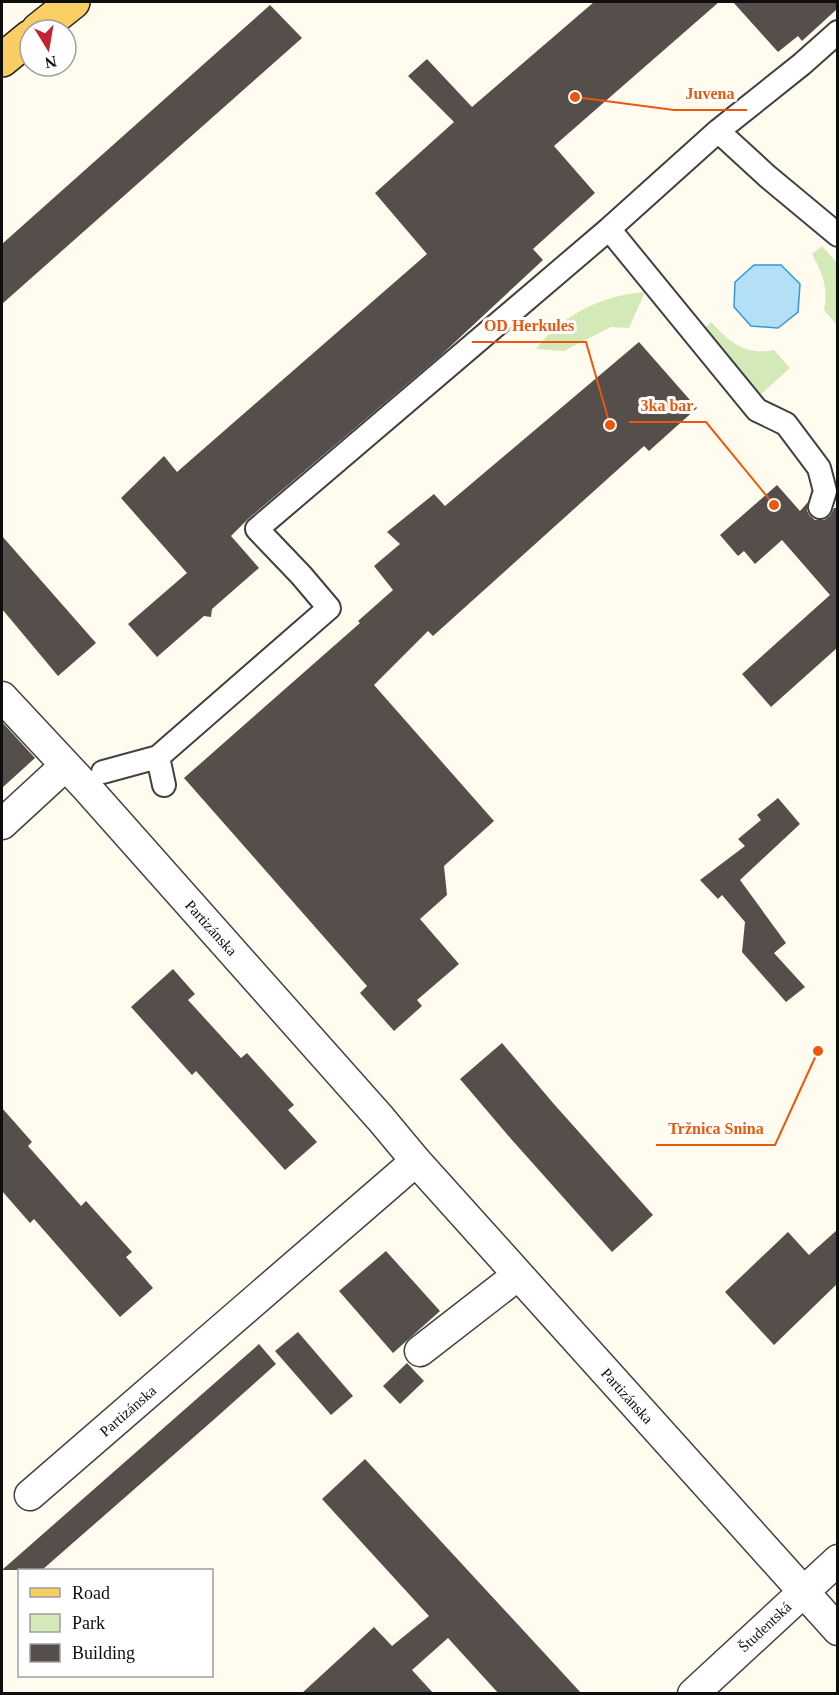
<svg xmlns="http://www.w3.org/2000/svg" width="839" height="1695" viewBox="0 0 839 1695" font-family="Georgia,serif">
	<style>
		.green { fill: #d3eab8 }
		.water { fill: #b3e0f7; stroke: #3998ce; stroke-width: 1.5 }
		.building { fill: #564e4a }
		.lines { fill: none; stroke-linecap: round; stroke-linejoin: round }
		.pedestrian-casing { stroke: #414141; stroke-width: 26 }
		.minor-casing { stroke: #414141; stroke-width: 33 }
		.primary-casing { stroke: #1f1f1f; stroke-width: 36 }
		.pedestrian { stroke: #fff; stroke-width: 22 }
		.minor { stroke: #fff; stroke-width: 30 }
		.primary { stroke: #f9cf64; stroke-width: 33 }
		.labels { text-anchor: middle; stroke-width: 6; stroke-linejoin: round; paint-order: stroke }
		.street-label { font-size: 15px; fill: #0e0e0e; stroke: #fff }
		.leader { fill: none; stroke: #e8590c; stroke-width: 2 }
		.callout-dot { fill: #e8590c; stroke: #fff; stroke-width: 2 }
		.callout-label { font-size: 16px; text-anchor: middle; font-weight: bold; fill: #e8590c; stroke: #fff; stroke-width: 6; stroke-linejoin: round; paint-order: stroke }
	</style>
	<rect width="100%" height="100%" fill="#fffbee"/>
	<path class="green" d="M 822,246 L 837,263 L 837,325 L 824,310 C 829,289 822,272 812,254 Z
		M 645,292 L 629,328 L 611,327 L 564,351 L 536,349 C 562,315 602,295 645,292 Z
		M 711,322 C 729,342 746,356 774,350 L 790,368 L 759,396 L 701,332 Z"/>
	<path class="water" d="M 754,265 L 781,265 L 800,284 L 798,312 L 778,328 L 751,326 L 734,307 L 735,282 Z"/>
	<path class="building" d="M 594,2 L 719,2 L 554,146 L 595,193 L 533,249 L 543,260 L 440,356 L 248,519 L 231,536 L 259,568 L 212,609 L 211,617 L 204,616 L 157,657 L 128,624 L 187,573 L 121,498 L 164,456 L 177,472 L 427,254 L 375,193 L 454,122 L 408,76 L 427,59 L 472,107 Z
		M 733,2 L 837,2 L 837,9 L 802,41 L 798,36 L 778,52 Z
		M 270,5 L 302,38 L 2,304 L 2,244 Z
		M 639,342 L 697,408 L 649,451 L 644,446 L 433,636 L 428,631 L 374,685 L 494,821 L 444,866 L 447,895 L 420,919 L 459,964 L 417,1000 L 422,1006 L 394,1031 L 360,993 L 367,986 L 184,778 L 360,623 L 358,621 L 393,590 L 374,566 L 400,544 L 387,532 L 434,494 L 445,506 Z
		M 777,485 L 800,511 L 808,502 L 807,511 L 810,516 L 815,520 L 824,520 L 830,516 L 834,508 L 837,508 L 837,648 L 771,707 L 742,674 L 830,595 L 782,540 L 755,564 L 744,551 L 738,556 L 720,535 Z
		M 2,536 L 96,643 L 58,676 L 2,609 Z
		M 2,722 L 35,758 L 2,788 Z
		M 778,798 L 800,824 L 740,880 L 786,943 L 774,953 L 805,987 L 786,1002 L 742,952 L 745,922 L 722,895 L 718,899 L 700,880 L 745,846 L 738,839 L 761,820 L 757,815 Z
		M 173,969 L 195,994 L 188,1000 L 241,1058 L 247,1053 L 294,1105 L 288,1110 L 317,1142 L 285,1170 L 196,1071 L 192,1075 L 131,1007 Z
		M 502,1043 L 553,1103 L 653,1215 L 612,1252 L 512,1140 L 460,1079 Z
		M 2,1108 L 32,1142 L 28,1146 L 81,1206 L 86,1201 L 132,1252 L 126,1257 L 153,1288 L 120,1317 L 34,1219 L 30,1223 L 2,1191 Z
		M 837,1230 L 837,1284 L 774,1345 L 725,1292 L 788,1232 L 809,1255 Z
		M 386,1251 L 440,1311 L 393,1353 L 339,1291 Z
		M 298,1332 L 353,1396 L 331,1415 L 275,1351 Z
		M 259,1344 L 276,1364 L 210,1423 L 42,1570 L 2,1570 Z
		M 407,1363 L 424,1381 L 400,1404 L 383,1386 Z
		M 365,1459 L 582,1694 L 499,1694 L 448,1638 L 412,1670 L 434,1694 L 301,1694 L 374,1627 L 392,1646 L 429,1616 L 322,1499 Z"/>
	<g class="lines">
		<defs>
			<path id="pedestrian" d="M 718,131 L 767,176 L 838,235
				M 609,229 L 757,410 L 786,424 L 819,468 L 825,491 L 820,507
				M 103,772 L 158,757
				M 164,785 L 158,757 L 329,608 L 301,575 L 257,529 L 609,229 L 718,131 L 802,64 L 838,32"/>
			<path id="minor" d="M 2,697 L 87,788 L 381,1119 L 416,1161 L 838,1630
				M 2,824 L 65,766
				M 420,1351 L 518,1275
				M 30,1495 L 416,1161
				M 693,1694 L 838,1560"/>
			<path id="primary" d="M 38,30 L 73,2
				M 2,60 L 30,37"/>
		</defs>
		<use href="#pedestrian" class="pedestrian-casing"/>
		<use href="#minor" class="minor-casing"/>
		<use href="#primary" class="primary-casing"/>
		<use href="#pedestrian" class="pedestrian"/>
		<use href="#minor" class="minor"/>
		<use href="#primary" class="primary"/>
	</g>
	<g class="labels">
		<g class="street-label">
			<text transform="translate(211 928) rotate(48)" y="5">Partizánska</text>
			<text transform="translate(627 1396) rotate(48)" y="5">Partizánska</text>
			<text transform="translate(128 1411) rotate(-41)" y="5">Partizánska</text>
			<text transform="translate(765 1627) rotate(-43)" y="5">Študentská</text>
		</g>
	</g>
	<path class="leader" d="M575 97L674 110H747M610 425L586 342H472M774 505L706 422H629M818 1051L775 1145H656"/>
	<g class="callout-dot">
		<circle cx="575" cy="97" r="6"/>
		<circle cx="610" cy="425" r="6"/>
		<circle cx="774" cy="505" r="6"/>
		<circle cx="818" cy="1051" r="6"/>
	</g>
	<g class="callout-label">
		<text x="710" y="99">Juvena</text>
		<text x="529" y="331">OD Herkules</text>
		<text x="667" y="411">3ka bar</text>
		<text x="716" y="1134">Tržnica Snina</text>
	</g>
	<rect width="839" height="1695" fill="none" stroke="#0e0e0e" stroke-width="6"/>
	<rect x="18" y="1569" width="195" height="108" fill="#ffffff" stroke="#9f9f9f" stroke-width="1.5"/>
	<rect x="30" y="1588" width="30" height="9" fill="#f9cf64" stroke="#9f9f9f" stroke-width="1.5"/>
	<text x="72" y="1599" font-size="18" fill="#0e0e0e">Road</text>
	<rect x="30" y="1614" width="30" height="18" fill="#d3eab8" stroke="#9f9f9f" stroke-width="1.5"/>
	<text x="72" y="1629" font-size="18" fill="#0e0e0e">Park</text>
	<rect x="30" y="1644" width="30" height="18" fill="#564e4a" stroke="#9f9f9f" stroke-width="1.5"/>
	<text x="72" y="1659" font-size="18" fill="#0e0e0e">Building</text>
	<g transform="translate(48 48) rotate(169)"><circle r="28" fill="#ffffff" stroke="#9f9f9f" stroke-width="1.5"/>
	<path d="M0-4.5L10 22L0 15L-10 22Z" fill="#bf2432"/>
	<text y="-9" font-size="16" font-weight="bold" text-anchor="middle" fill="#0e0e0e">N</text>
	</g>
</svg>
